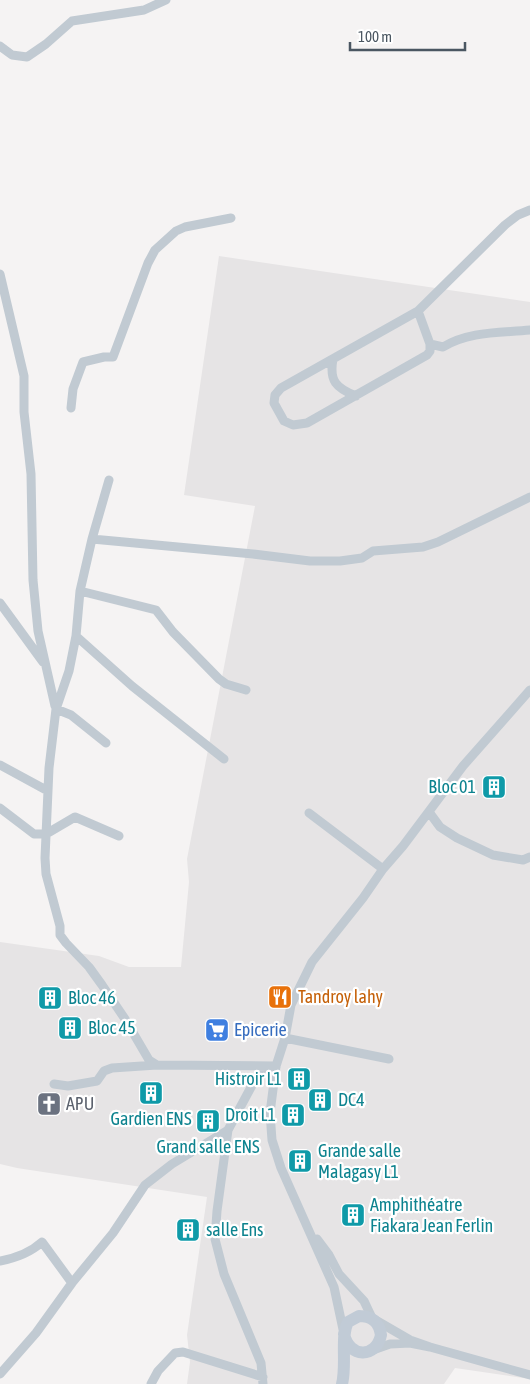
<svg xmlns="http://www.w3.org/2000/svg" width="530" height="1384" viewBox="0 0 530 1384" font-family="'Asap Condensed',sans-serif">
	<style>
		.education { fill: #e6e4e5 }
		.lines { fill: none; stroke-linecap: round; stroke-linejoin: round }
		.minor { stroke: #c1cad2; stroke-width: 9 }
		.secondary { stroke: #c1cbd6; stroke-width: 12 }
		.labels { text-anchor: middle; stroke-width: 4.5; stroke-linejoin: round; paint-order: stroke }
		.culture-label { font-size: 18px; fill: #0d838f; stroke: #fff; text-anchor: start }
		.food-label { font-size: 18px; fill: #c56008; stroke: #fff; text-anchor: start }
		.shop-label { font-size: 18px; fill: #366cbe; stroke: #fff; text-anchor: start }
		.worship-label { font-size: 18px; fill: #5b616d; stroke: #fff; text-anchor: start }
	</style>
	<rect width="100%" height="100%" fill="#f5f3f3"/>
	<path class="education" d="M 219,256 L 530,302 L 530,1379 L 455,1368 L 444,1384 L 187,1384 L 190,1362 L 187,1335 L 207,1197 L 17,1168 L 0,1164 L 0,942 L 99,956 L 129,967 L 181,967 L 189,882 L 187,859 L 255,506 L 184,495 Z"/>
	<g class="lines">
		<path class="minor" d="M 0,46 L 12,55 L 27,57 L 46,44 L 72,21 L 144,10 L 166,0
			M 0,274 L 24,376 L 24,412 L 31,474 L 33,580 L 38,631 L 55,706
			M 418,311 L 430,344 L 430,351 L 427,355 L 307,423 L 293,425 L 284,421 L 274,403 L 275,395 L 281,388 L 418,311 L 505,225 L 518,215 L 530,210
			M 430,344 L 443,347 C 469,331 500,333 530,330
			M 333,359 C 329,381 336,388 356,396
			M 71,408 L 73,389 L 83,362 L 104,357 L 113,357 L 148,263 L 155,250 L 176,231 L 185,227 L 231,218
			M 109,480 L 92,539 L 253,554 L 310,561 L 340,561 L 362,558 L 373,551 L 423,547 L 438,542 L 530,497
			M 92,539 L 80,591 L 76,636 L 69,671 L 56,709 L 49,768 L 45,858 L 46,874 L 60,926 L 60,935 L 66,943 L 89,967 L 102,985 L 125,1019 L 149,1060 L 157,1065 L 276,1066
			M 80,591 L 156,610 L 173,632 L 219,679 L 226,684 L 246,690
			M 0,603 L 43,662
			M 76,636 L 132,686 L 224,759
			M 56,709 L 71,715 L 106,743
			M 0,765 L 48,791
			M 0,808 L 34,834 L 46,834 L 75,817 L 119,836
			M 429,812 L 440,827 L 457,838 L 493,855 L 523,860 L 530,857
			M 309,813 L 383,869
			M 285,1038 L 389,1059
			M 54,1084 L 68,1086 L 97,1081 L 104,1071 L 112,1068 L 157,1065
			M 228,1130 L 217,1211 L 215,1239 L 224,1274 L 261,1363 L 263,1384
			M 317,1239 L 329,1255 L 339,1274 L 364,1301 L 372,1318 L 410,1340 L 430,1347
			M 0,1261 C 16,1258 30,1253 42,1242 L 72,1283
			M 344,1334 L 334,1287 L 281,1168 L 272,1140 L 270,1113 L 276,1066 L 285,1038 L 291,1005 L 312,962 L 363,898 L 383,869 L 403,846 L 463,766 L 530,690
			M 373,1350 L 390,1344 L 410,1343 L 430,1347 L 530,1375
			M 0,1374 L 36,1333 L 72,1283 L 113,1233 L 145,1185 L 172,1164 L 228,1130 L 256,1078 L 276,1067
			M 151,1384 L 158,1371 L 175,1353 L 183,1352 L 263,1377"/>
		<path class="secondary" d="M 342,1384 C 347,1365 340,1336 348,1322 L 359,1316 C 372,1316 379,1322 381,1335 C 376,1359 349,1358 344,1334"/>
	</g>
	<defs>
		<symbol id="building-square" viewBox="-11 -11 22 22"><rect x="-9" y="-9" width="18" height="18" rx="4" fill="#0f9aa8" stroke="#fff"/><path d="M-4-6H4V6H1V3H-1V6H-4ZM-2.5-4.3h1.7v1.8h-1.7ZM.8-4.3h1.7v1.8H.8ZM-2.5-1h1.7V.8h-1.7ZM.8-1h1.7V.8H.8Z" fill="#fff"/></symbol>
		<symbol id="restaurant-square" viewBox="-11 -11 22 22"><rect x="-9" y="-9" width="18" height="18" rx="4" fill="#e8710a" stroke="#fff"/><path d="M-5-6h1v4h1v-4h1v4h1v-4h1v5L-1.5 .5V6h-2V.5L-5-1ZM5-6V6H3V1.5H1.5Q1.5-4 5-6Z" fill="#fff"/></symbol>
		<symbol id="supermarket-square" viewBox="-11 -11 22 22"><rect x="-9" y="-9" width="18" height="18" rx="4" fill="#3f7fe0" stroke="#fff"/><path d="M-6-5.5h2.5l.6 2H6L4.5 2H-2.5L-4.4-4H-6ZM-1.5 3.2a1.3 1.3 0 1 0 .1 0ZM3 3.2a1.3 1.3 0 1 0 .1 0Z" fill="#fff"/></symbol>
		<symbol id="church-square" viewBox="-11 -11 22 22"><rect x="-9" y="-9" width="18" height="18" rx="4" fill="#6b7280" stroke="#fff"/><path d="M-1.2-6h2.4v3.5h3.3v2.4h-3.3V6h-2.4V-.1h-3.3v-2.4h3.3Z" fill="#fff"/></symbol>
	</defs>
	<g fill-rule="evenodd">
		<use href="#building-square" x="480" y="773" width="28" height="28"/>
		<use href="#restaurant-square" x="266" y="983" width="28" height="28"/>
		<use href="#building-square" x="36" y="984" width="28" height="28"/>
		<use href="#building-square" x="56" y="1014" width="28" height="28"/>
		<use href="#supermarket-square" x="203" y="1016" width="28" height="28"/>
		<use href="#building-square" x="285" y="1065" width="28" height="28"/>
		<use href="#building-square" x="137" y="1079" width="28" height="28"/>
		<use href="#building-square" x="306" y="1086" width="28" height="28"/>
		<use href="#church-square" x="35" y="1090" width="28" height="28"/>
		<use href="#building-square" x="279" y="1101" width="28" height="28"/>
		<use href="#building-square" x="194" y="1107" width="28" height="28"/>
		<use href="#building-square" x="286" y="1147" width="28" height="28"/>
		<use href="#building-square" x="339" y="1201" width="28" height="28"/>
		<use href="#building-square" x="174" y="1216" width="28" height="28"/>
	</g>
	<g class="labels">
		<g class="culture-label">
			<text x="476" y="793" text-anchor="end">Bloc 01</text>
			<text x="68" y="1004">Bloc 46</text>
			<text x="88" y="1034">Bloc 45</text>
			<text x="282" y="1085" text-anchor="end">Histroir L1</text>
			<text x="338" y="1106">DC4</text>
			<text x="276" y="1121" text-anchor="end">Droit L1</text>
			<text x="151" y="1125" text-anchor="middle">Gardien ENS</text>
			<text x="208" y="1153" text-anchor="middle">Grand salle ENS</text>
			<text x="318" y="1157">Grande salle<tspan x="318" dy="21">Malagasy L1</tspan></text>
			<text x="370" y="1211">Amphithéatre<tspan x="370" dy="21">Fiakara Jean Ferlin</tspan></text>
			<text x="206" y="1236">salle Ens</text>
		</g>
		<g class="food-label">
			<text x="298" y="1003">Tandroy lahy</text>
		</g>
		<g class="shop-label">
			<text x="234" y="1036">Epicerie</text>
		</g>
		<g class="worship-label">
			<text x="66" y="1110">APU</text>
		</g>
	</g>
	<path d="M350 42v8h115v-8" fill="none" stroke="#4a5661" stroke-width="2.5"/>
	<text x="358" y="42" font-size="15" fill="#4a5661" stroke="#ffffff" stroke-width="4" paint-order="stroke">100 m</text>
</svg>
